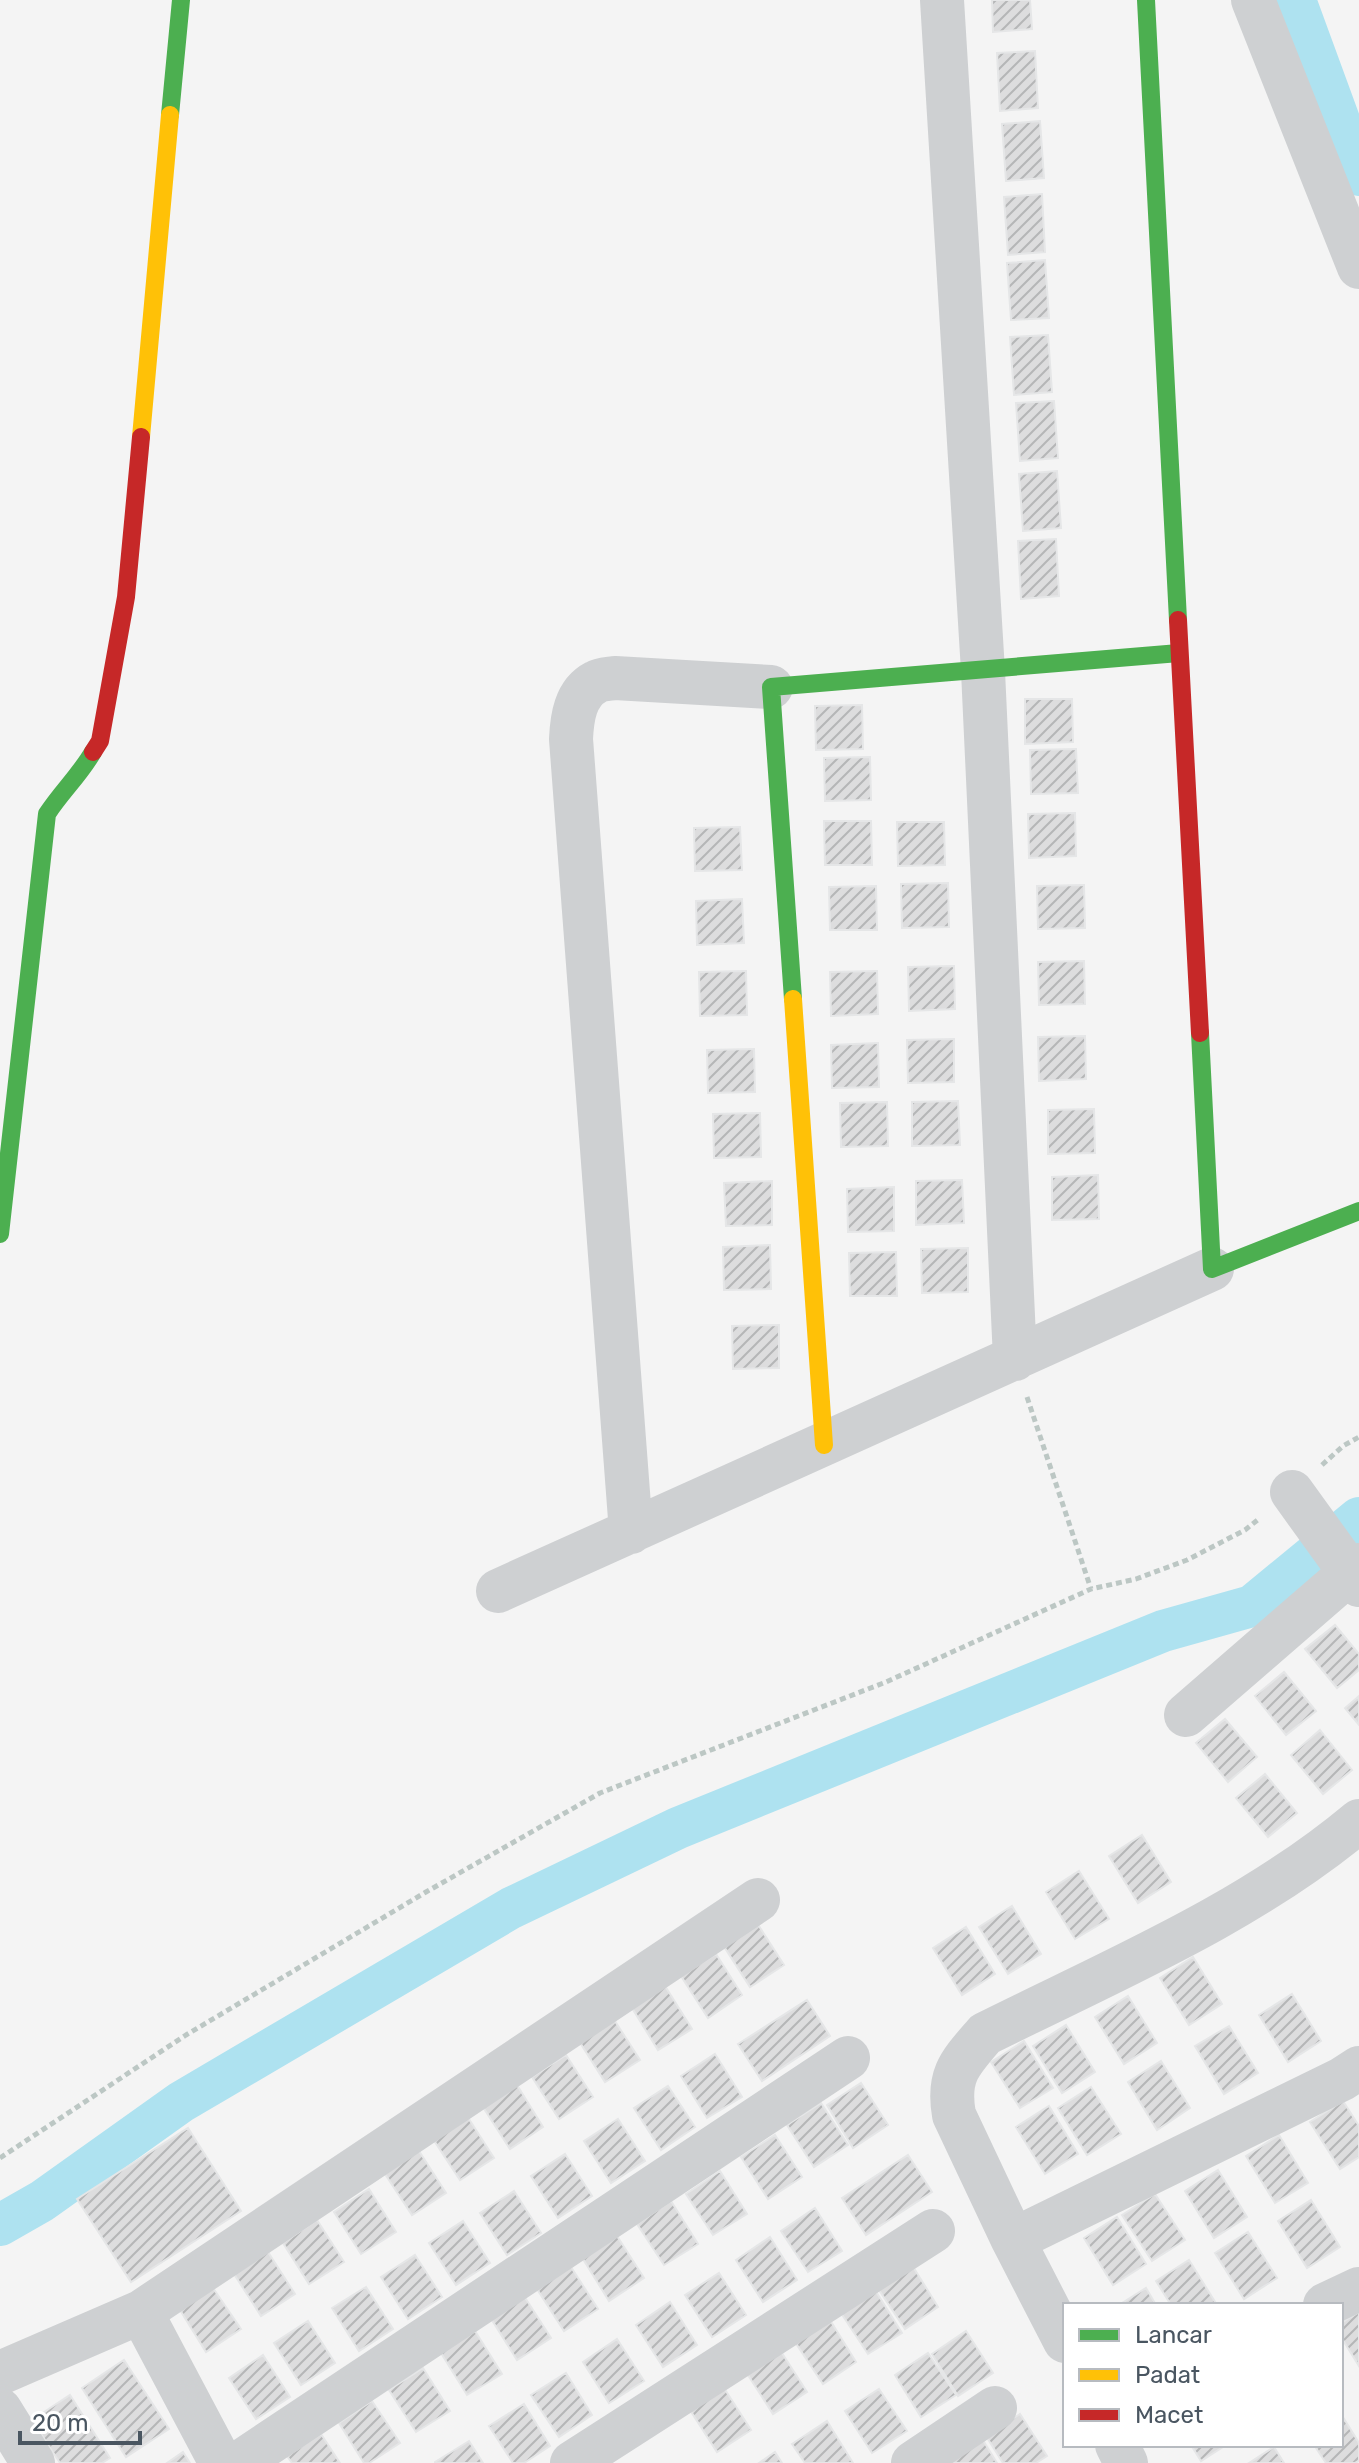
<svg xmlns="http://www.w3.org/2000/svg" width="1359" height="2463" viewBox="0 0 1359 2463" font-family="Rubik,sans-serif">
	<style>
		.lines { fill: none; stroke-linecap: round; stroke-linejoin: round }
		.canal { stroke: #aee2f0; stroke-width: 42 }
		.building { fill: url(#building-hatch); stroke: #e5e6e7; stroke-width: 2 }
		.path { stroke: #bcc7c4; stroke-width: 5; stroke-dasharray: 6 4; stroke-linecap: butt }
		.street { stroke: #ced0d2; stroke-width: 44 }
		.fast { stroke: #4caf50; stroke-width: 18 }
		.slow { stroke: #ffc107; stroke-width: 18 }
		.jam { stroke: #c62828; stroke-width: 18 }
	</style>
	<defs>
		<pattern id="building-hatch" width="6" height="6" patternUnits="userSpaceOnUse" patternTransform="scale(2)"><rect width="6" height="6" fill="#ddddde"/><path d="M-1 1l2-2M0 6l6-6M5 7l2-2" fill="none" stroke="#b5b6b7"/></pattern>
	</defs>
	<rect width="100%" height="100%" fill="#f4f4f4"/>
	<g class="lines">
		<path class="canal" d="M 1295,0 L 1359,175
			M 0,2225 L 42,2201 L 181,2102 L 511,1908 L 678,1828 L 1163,1631 L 1252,1606 L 1359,1518"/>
	</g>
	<path class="building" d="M 992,0 L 1030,0 L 1032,29 L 993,32 Z
		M 1035,51 L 1038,108 L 1000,111 L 997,53 Z
		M 1040,121 L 1044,178 L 1006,181 L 1002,124 Z
		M 1042,194 L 1045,252 L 1008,255 L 1004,197 Z
		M 1045,260 L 1049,318 L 1011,320 L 1007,263 Z
		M 1048,335 L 1052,392 L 1014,395 L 1010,337 Z
		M 1054,401 L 1058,458 L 1020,461 L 1016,403 Z
		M 1057,471 L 1061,528 L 1023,531 L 1019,474 Z
		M 1056,539 L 1059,596 L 1021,599 L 1018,541 Z
		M 1025,699 L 1072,699 L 1073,742 L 1025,744 Z
		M 862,705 L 863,749 L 816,750 L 815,706 Z
		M 1076,749 L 1078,793 L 1031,794 L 1030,750 Z
		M 870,757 L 871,800 L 825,801 L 824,758 Z
		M 1075,813 L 1076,856 L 1029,858 L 1028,814 Z
		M 824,821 L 871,821 L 872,865 L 825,865 Z
		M 897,822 L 944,822 L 945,865 L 898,866 Z
		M 740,827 L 742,870 L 695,871 L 694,828 Z
		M 948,883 L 949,927 L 902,928 L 901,884 Z
		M 1084,885 L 1085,928 L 1038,929 L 1037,886 Z
		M 876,886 L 877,930 L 830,930 L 829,887 Z
		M 742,899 L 744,943 L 697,945 L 696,901 Z
		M 1084,961 L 1085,1004 L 1039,1005 L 1038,962 Z
		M 954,966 L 955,1009 L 909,1011 L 908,967 Z
		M 746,971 L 747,1015 L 700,1016 L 699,972 Z
		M 877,971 L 878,1014 L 831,1016 L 830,972 Z
		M 1085,1036 L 1086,1079 L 1039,1081 L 1038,1037 Z
		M 954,1039 L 954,1082 L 908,1083 L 907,1040 Z
		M 878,1043 L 879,1087 L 832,1088 L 831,1045 Z
		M 754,1049 L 755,1092 L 708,1093 L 707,1050 Z
		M 958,1101 L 960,1145 L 912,1146 L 912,1102 Z
		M 887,1102 L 888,1146 L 841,1147 L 840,1103 Z
		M 1094,1109 L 1095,1153 L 1048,1154 L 1048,1110 Z
		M 760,1113 L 761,1157 L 714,1158 L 713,1114 Z
		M 1098,1175 L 1099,1219 L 1052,1220 L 1052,1177 Z
		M 962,1180 L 964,1223 L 916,1225 L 916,1181 Z
		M 772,1181 L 772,1225 L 726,1226 L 724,1183 Z
		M 894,1187 L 894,1231 L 848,1232 L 847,1189 Z
		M 770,1245 L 771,1289 L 724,1290 L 723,1247 Z
		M 968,1248 L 968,1292 L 922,1293 L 921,1249 Z
		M 896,1252 L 897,1296 L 850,1296 L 849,1253 Z
		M 779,1325 L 779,1368 L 733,1369 L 732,1326 Z
		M 1335,1625 L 1359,1654 L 1359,1670 L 1337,1688 L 1305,1649 Z
		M 1284,1672 L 1316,1711 L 1286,1735 L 1255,1696 Z
		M 1359,1696 L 1359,1725 L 1345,1708 Z
		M 1225,1719 L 1257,1757 L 1228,1782 L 1196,1743 Z
		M 1320,1730 L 1352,1770 L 1323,1794 L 1291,1755 Z
		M 1265,1774 L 1297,1813 L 1268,1837 L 1236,1798 Z
		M 1142,1835 L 1171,1882 L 1138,1903 L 1109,1856 Z
		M 1079,1871 L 1109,1919 L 1075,1939 L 1046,1892 Z
		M 1012,1906 L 1041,1954 L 1008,1974 L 979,1927 Z
		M 757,1923 L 784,1965 L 750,1987 L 723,1945 Z
		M 966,1927 L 995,1974 L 962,1995 L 933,1948 Z
		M 716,1954 L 742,1995 L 708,2018 L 681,1976 Z
		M 1193,1957 L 1222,2004 L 1189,2025 L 1160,1978 Z
		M 665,1986 L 692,2029 L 658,2050 L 632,2008 Z
		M 1292,1994 L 1321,2041 L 1288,2062 L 1259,2015 Z
		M 1128,1996 L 1157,2043 L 1124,2064 L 1095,2017 Z
		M 807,2000 L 830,2036 L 762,2081 L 738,2044 Z
		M 613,2018 L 640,2060 L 605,2082 L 579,2041 Z
		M 1066,2025 L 1095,2072 L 1062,2093 L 1033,2046 Z
		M 1229,2026 L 1258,2073 L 1224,2094 L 1195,2046 Z
		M 1024,2041 L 1053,2088 L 1020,2108 L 991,2062 Z
		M 715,2054 L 742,2097 L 707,2118 L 681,2076 Z
		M 566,2055 L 593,2097 L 559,2119 L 532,2077 Z
		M 1161,2061 L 1190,2108 L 1157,2130 L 1128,2082 Z
		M 861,2083 L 888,2125 L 853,2148 L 827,2105 Z
		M 517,2085 L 543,2127 L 510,2149 L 483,2107 Z
		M 668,2086 L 695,2127 L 661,2150 L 634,2108 Z
		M 1091,2087 L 1121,2134 L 1087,2155 L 1058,2108 Z
		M 1343,2101 L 1359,2126 L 1359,2157 L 1340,2169 L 1310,2122 Z
		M 821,2103 L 848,2145 L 814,2167 L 787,2125 Z
		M 1049,2106 L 1078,2154 L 1045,2174 L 1016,2127 Z
		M 467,2116 L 494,2158 L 460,2180 L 433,2139 Z
		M 618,2119 L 645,2161 L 611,2183 L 584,2141 Z
		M 188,2128 L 241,2211 L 131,2282 L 77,2199 Z
		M 775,2135 L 802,2177 L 768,2199 L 741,2157 Z
		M 1279,2135 L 1308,2183 L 1275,2203 L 1246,2156 Z
		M 419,2151 L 446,2193 L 412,2215 L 385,2174 Z
		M 565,2154 L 592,2196 L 558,2218 L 531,2176 Z
		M 908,2155 L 932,2192 L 866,2235 L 842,2198 Z
		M 1218,2170 L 1247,2217 L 1214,2238 L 1185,2191 Z
		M 720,2171 L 747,2214 L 713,2235 L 686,2194 Z
		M 369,2189 L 396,2232 L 361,2254 L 334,2212 Z
		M 514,2191 L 541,2233 L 507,2255 L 480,2213 Z
		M 1155,2194 L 1185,2240 L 1152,2261 L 1122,2215 Z
		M 1311,2200 L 1340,2247 L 1307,2268 L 1278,2221 Z
		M 671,2201 L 698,2244 L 664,2265 L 637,2224 Z
		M 815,2208 L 842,2251 L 808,2272 L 781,2231 Z
		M 1117,2217 L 1146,2264 L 1113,2285 L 1084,2238 Z
		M 317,2220 L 344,2262 L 309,2284 L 283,2243 Z
		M 463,2221 L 490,2263 L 456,2285 L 429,2243 Z
		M 1248,2232 L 1277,2278 L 1244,2299 L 1215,2253 Z
		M 617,2236 L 644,2278 L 609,2301 L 583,2259 Z
		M 770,2237 L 797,2280 L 763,2302 L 736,2260 Z
		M 268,2252 L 295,2294 L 261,2316 L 234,2274 Z
		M 415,2255 L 442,2297 L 408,2319 L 381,2277 Z
		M 1189,2260 L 1217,2305 L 1171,2305 L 1156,2281 Z
		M 912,2265 L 938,2307 L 905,2329 L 877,2287 Z
		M 571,2267 L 598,2309 L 564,2331 L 537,2289 Z
		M 719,2273 L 746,2315 L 712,2337 L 685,2295 Z
		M 366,2287 L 393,2329 L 359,2351 L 332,2308 Z
		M 213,2288 L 241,2329 L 206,2352 L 180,2310 Z
		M 1146,2288 L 1156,2305 L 1119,2305 Z
		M 875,2290 L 902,2333 L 868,2354 L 841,2313 Z
		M 524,2296 L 551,2338 L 517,2360 L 490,2317 Z
		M 670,2302 L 697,2345 L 663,2367 L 636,2325 Z
		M 1359,2312 L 1359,2366 L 1341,2337 L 1341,2323 Z
		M 830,2320 L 856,2362 L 823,2384 L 795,2342 Z
		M 308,2321 L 335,2363 L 301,2385 L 274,2343 Z
		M 475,2331 L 502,2374 L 467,2395 L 441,2353 Z
		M 966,2331 L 993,2373 L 958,2396 L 932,2354 Z
		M 617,2339 L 644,2381 L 609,2403 L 583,2362 Z
		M 780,2350 L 807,2392 L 773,2414 L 746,2372 Z
		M 928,2353 L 956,2395 L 921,2417 L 895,2375 Z
		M 263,2355 L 290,2397 L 256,2419 L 229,2378 Z
		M 124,2360 L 169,2429 L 126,2457 L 82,2388 Z
		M 423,2368 L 450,2411 L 416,2432 L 389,2390 Z
		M 566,2373 L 592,2415 L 559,2437 L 531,2395 Z
		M 724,2388 L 751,2430 L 717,2452 L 690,2410 Z
		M 879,2389 L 907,2431 L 872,2453 L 845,2411 Z
		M 70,2395 L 110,2458 L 102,2463 L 60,2463 L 32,2420 Z
		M 372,2401 L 400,2443 L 369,2463 L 364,2463 L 339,2423 Z
		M 524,2404 L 550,2446 L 524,2463 L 513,2463 L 489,2426 Z
		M 1020,2414 L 1047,2456 L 1036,2463 L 1003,2463 L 986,2436 Z
		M 1341,2414 L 1359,2443 L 1359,2461 L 1355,2463 L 1326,2463 L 1314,2445 L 1341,2445 Z
		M 827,2421 L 853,2463 L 805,2463 L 792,2444 Z
		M 321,2434 L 340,2463 L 292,2463 L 287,2456 Z
		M 981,2437 L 997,2463 L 949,2463 Z
		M 469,2441 L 483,2463 L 435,2463 L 435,2462 Z
		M 1191,2445 L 1226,2445 L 1201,2461 Z
		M 1274,2447 L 1284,2463 L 1249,2463 Z
		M 183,2452 L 190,2463 L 167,2463 Z
		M 775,2452 L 782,2463 L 759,2463 Z"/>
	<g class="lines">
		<path class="path" d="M 1027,1397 L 1091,1589
			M 1322,1465 L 1343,1446 L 1359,1437
			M 0,2158 L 186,2035 L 426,1892 L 600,1793 L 886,1682 L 1091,1589 L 1136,1579 L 1187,1560 L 1245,1530 L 1260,1518"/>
		<path class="street" d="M 942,0 L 983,671 L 1015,1359
			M 1253,0 L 1359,267
			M 1292,1492 L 1359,1585
			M 631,1532 L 571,739 C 572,718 575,693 596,682 C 601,679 609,679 615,678 L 771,687
			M 498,1591 L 1212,1269
			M 1186,1715 L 1359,1565
			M 1013,2240 L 1342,2079 L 1359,2068
			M 1325,2305 L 1359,2289
			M 1065,2341 L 1013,2240 L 954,2115 C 947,2075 960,2063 985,2034 C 1113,1970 1248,1914 1359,1821
			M 0,2373 L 141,2312
			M 0,2410 L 33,2463
			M 1117,2445 L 1126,2463
			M 221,2463 L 141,2312 L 758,1900
			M 239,2463 L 848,2058
			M 572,2463 L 933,2231
			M 913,2463 L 995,2408"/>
		<path class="fast" d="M 1146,0 L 1178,620
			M 170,115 L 181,0
			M 793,999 L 771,687 L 1179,653
			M 1200,1033 L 1212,1269 L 1359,1211
			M 0,1234 L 47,814 C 62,791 79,776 93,752"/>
		<path class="slow" d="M 141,437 L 170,115
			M 793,999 L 824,1445"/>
		<path class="jam" d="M 1178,620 L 1200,1033
			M 93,752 L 100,741 L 126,597 L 141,437"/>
	</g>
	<rect x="1063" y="2303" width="280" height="144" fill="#ffffff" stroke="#b7bbc0" stroke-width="2"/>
	<rect x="1079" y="2329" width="40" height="12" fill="#4caf50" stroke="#b7bbc0" stroke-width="2"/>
	<text x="1135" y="2343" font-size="24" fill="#4a5661">Lancar</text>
	<rect x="1079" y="2369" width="40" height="12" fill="#ffc107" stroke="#b7bbc0" stroke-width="2"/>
	<text x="1135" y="2383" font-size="24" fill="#4a5661">Padat</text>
	<rect x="1079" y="2409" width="40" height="12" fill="#c62828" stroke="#b7bbc0" stroke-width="2"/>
	<text x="1135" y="2423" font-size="24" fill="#4a5661">Macet</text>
	<path d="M20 2431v12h120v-12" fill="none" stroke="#4a5661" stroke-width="4"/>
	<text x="32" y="2431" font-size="24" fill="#4a5661" stroke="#ffffff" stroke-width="6" paint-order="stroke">20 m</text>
</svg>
